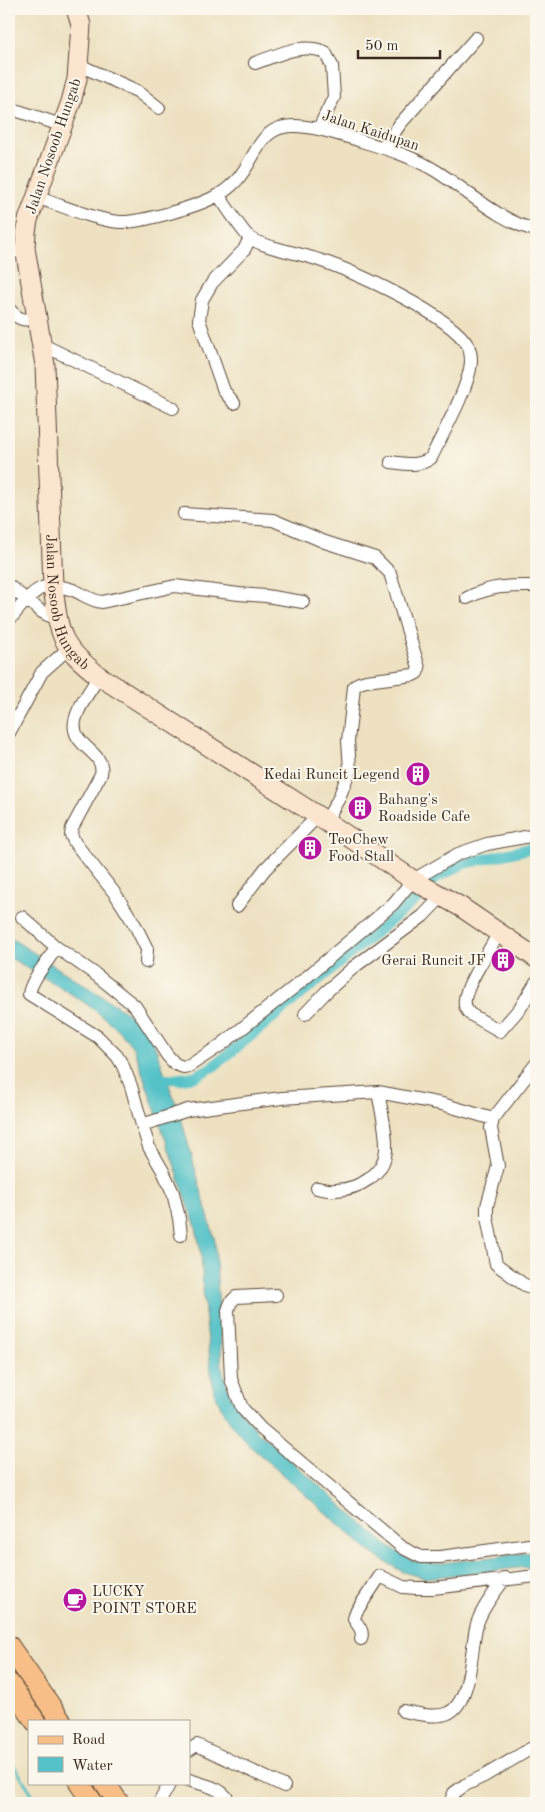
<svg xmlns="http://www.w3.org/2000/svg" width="545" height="1812" viewBox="0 0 545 1812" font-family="'Old Standard TT',serif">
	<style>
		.water { fill: #54c2c8; stroke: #487673 }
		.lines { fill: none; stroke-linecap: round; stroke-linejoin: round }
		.stream { stroke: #54c2c8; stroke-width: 3 }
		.canal { stroke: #54c2c8; stroke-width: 11 }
		.street-casing { stroke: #564536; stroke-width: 14 }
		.secondary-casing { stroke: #564536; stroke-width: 21 }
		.primary-casing { stroke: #564536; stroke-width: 22 }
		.street { stroke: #fff; stroke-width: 12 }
		.secondary { stroke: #fce5cf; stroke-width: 19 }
		.primary { stroke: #f7be87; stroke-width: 20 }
		.labels { text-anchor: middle; stroke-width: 4; stroke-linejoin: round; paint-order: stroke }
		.street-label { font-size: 15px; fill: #3b2a1e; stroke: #fbf7ec }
		.poi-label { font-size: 15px; fill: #3b2a1e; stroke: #fbf7ec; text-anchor: start }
	</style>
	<rect width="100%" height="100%" fill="#fbf7ec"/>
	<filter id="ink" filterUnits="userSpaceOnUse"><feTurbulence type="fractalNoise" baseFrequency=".02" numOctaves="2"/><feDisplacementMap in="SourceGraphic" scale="10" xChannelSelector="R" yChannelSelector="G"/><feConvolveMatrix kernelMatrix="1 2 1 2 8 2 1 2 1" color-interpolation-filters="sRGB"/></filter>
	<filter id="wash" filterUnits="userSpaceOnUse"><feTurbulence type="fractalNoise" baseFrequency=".0096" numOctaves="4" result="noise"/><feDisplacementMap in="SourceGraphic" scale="20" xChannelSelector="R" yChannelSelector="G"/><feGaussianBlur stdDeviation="1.12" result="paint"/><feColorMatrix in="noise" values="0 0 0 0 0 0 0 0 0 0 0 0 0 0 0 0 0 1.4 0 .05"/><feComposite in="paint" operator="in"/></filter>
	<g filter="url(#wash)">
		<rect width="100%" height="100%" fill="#ede1c1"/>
		<path class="water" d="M 9,937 L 125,1011 L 146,1031 L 154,1044 L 181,1118 L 215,1241 L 222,1369 L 230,1395 L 236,1406 L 257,1431 L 389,1547 L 413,1561 L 434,1564 L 536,1552 L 536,1566 L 424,1578 L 403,1572 L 384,1561 L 368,1550 L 250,1446 L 235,1429 L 223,1411 L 214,1392 L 212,1380 L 204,1303 L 201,1253 L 196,1227 L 134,1049 C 105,1008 51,983 9,957 Z"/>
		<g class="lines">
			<path class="stream" d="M 9,1758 L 38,1803"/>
			<path class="canal" d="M 156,1078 L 179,1079 L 196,1076 L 214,1066 L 419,897 L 435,878 L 463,864 L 536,847"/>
		</g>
	</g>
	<g filter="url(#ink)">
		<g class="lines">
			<defs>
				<path id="street" d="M 255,63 C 279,55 301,42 325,52 L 332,66 L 334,97 L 319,128
					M 79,65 L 137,91 L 159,108
					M 9,108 L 61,125
					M 384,148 L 400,124 L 476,38
					M 218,195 C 226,205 242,232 250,238 C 262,247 303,254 319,260 C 353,271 451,315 468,346 C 470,350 471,357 471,361 C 470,386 443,433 431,458 C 418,467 406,464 391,462
					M 36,197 C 60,205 95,220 120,222 C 140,223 200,206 218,195 C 224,192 231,186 236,181 C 257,159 258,124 296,126 C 317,127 338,134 358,140 C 384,148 412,156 436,171 C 465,189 502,223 536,230
					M 9,254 L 25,248
					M 9,309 C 18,319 24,323 37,316
					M 41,344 L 173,408
					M 234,403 L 224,391 L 199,320 L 202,300 L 212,283 L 244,250 L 250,238
					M 184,514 L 273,520 L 325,542 L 375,558 L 390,573 L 419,668 L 417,673 L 413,675 L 366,681 L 359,683 L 354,687 L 348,741 L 350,769 L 339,798 L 326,821
					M 9,586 L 42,612 L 57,620
					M 467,598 C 493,585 508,586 536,586
					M 9,620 C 31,596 36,578 73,590 C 83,594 91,601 102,602 L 175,586 L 239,594 L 266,596 L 303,602
					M 99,676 C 91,690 78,706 75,721 C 70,747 106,751 101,774 L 72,828 L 71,835 L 75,843 L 116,895 L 135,925 L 147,949 L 146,962
					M 9,733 L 42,672 L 69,648
					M 237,906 L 265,869 L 318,816
					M 22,917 L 56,947 L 95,974 L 135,1006 L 167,1055 L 175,1064 L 183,1067 L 189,1066 L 221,1045 L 302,981 L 393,904 L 413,880 L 458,854 L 487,844 L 536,835
					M 499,932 C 490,951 468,980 465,999 C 464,1005 466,1010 470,1014 L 500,1031 L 521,1007 L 536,982
					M 56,947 C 48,963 32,977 29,994 L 98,1037 L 117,1056 L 123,1066 L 131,1086 L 142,1125 L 188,1110 L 282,1098 L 378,1092 L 442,1104 L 493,1119
					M 305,1014 L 326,992 L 354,967 L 423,916 L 442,896
					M 536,1064 L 493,1119 L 491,1128 L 498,1166 L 487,1206 L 487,1217 L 496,1264 L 523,1284 L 536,1290
					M 142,1125 L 149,1147 L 163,1171 L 173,1193 L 179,1218 L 181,1235
					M 317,1188 C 323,1189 330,1191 336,1190 C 359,1189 384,1175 386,1150 C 387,1131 381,1110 378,1092
					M 276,1295 L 236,1297 L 231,1302 L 228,1310 L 231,1379 L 242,1408 L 260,1428 L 403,1548 L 421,1557 L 440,1557 L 536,1544
					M 361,1639 C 364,1630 358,1626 354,1619 L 356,1612 L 380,1576 L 403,1587 L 416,1588 L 433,1588 L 536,1576
					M 403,1711 C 416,1713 435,1719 448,1713 C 471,1703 471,1650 476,1628 C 479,1612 495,1592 505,1578
					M 189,1750 L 197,1745 L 284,1786
					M 189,1780 C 204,1785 223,1787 230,1803
					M 159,1803 L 170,1783
					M 450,1803 L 454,1793 L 465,1785 L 484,1776 L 532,1748 L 536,1749"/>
				<g id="secondary">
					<path id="s1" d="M 76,9 L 81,25 L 77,79 L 71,102 L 28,220 L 26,232 L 25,248 L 45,365 L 53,586 C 59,634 59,645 99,676 L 318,816 L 413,880 L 461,907 L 536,958"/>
				</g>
				<path id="primary" d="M 9,1646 L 61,1721
					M 9,1683 L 35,1721
					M 79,1783 L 93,1803
					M 105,1783 L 119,1803"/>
			</defs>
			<use href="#street" class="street-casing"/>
			<use href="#secondary" class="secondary-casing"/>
			<use href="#primary" class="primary-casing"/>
			<use href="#street" class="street"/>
			<use href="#secondary" class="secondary"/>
			<use href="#primary" class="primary"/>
		</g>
	</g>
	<defs>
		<symbol id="building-disc" viewBox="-11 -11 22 22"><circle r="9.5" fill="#b5179e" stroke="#fbf7ec"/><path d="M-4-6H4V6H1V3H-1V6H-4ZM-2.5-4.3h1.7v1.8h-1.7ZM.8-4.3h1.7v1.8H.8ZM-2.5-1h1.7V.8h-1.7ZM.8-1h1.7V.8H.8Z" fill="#fff"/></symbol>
		<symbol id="cafe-disc" viewBox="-11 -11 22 22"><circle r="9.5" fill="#b5179e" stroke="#fbf7ec"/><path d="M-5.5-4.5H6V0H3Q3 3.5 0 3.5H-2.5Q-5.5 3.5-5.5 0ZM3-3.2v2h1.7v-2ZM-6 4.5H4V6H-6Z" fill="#fff"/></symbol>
	</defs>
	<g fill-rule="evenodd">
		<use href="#building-disc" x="404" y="760" width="28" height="28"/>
		<use href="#building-disc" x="346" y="794" width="28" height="28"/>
		<use href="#building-disc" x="296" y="834" width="28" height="28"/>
		<use href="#building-disc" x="489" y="946" width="28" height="28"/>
		<use href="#cafe-disc" x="61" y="1586" width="28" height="28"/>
	</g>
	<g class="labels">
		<g class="street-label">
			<text transform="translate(371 130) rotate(18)" y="5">Jalan Kaidupan</text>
			<text transform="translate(53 146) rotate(-71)" y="5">Jalan Nosoob Hungab</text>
			<text dy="5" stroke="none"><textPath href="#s1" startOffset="608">Jalan Nosoob Hungab</textPath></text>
		</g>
		<g class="poi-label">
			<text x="400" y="779" text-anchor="end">Kedai Runcit Legend</text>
			<text x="378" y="804">Bahang's<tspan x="378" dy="17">Roadside Cafe</tspan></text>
			<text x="328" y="844">TeoChew<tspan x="328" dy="17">Food Stall</tspan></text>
			<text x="486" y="965" text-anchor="end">Gerai Runcit JF</text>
			<text x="92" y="1596">LUCKY<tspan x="92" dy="17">POINT STORE</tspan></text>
		</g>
	</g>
	<rect width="545" height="1812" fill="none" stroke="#fbf7ec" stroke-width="30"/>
	<rect x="28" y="1720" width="162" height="65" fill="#fbf7ec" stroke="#aea59a"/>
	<rect x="38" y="1736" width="25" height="8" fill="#f7be87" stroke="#aea59a"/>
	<text x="72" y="1744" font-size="15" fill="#3b2a1e">Road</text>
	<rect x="38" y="1757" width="25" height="15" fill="#54c2c8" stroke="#aea59a"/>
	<text x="72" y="1770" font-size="15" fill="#3b2a1e">Water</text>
	<path d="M358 50v8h82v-8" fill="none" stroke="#3b2a1e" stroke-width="2.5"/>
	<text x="365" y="50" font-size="15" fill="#3b2a1e" stroke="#fbf7ec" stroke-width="4" paint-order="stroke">50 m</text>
</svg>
